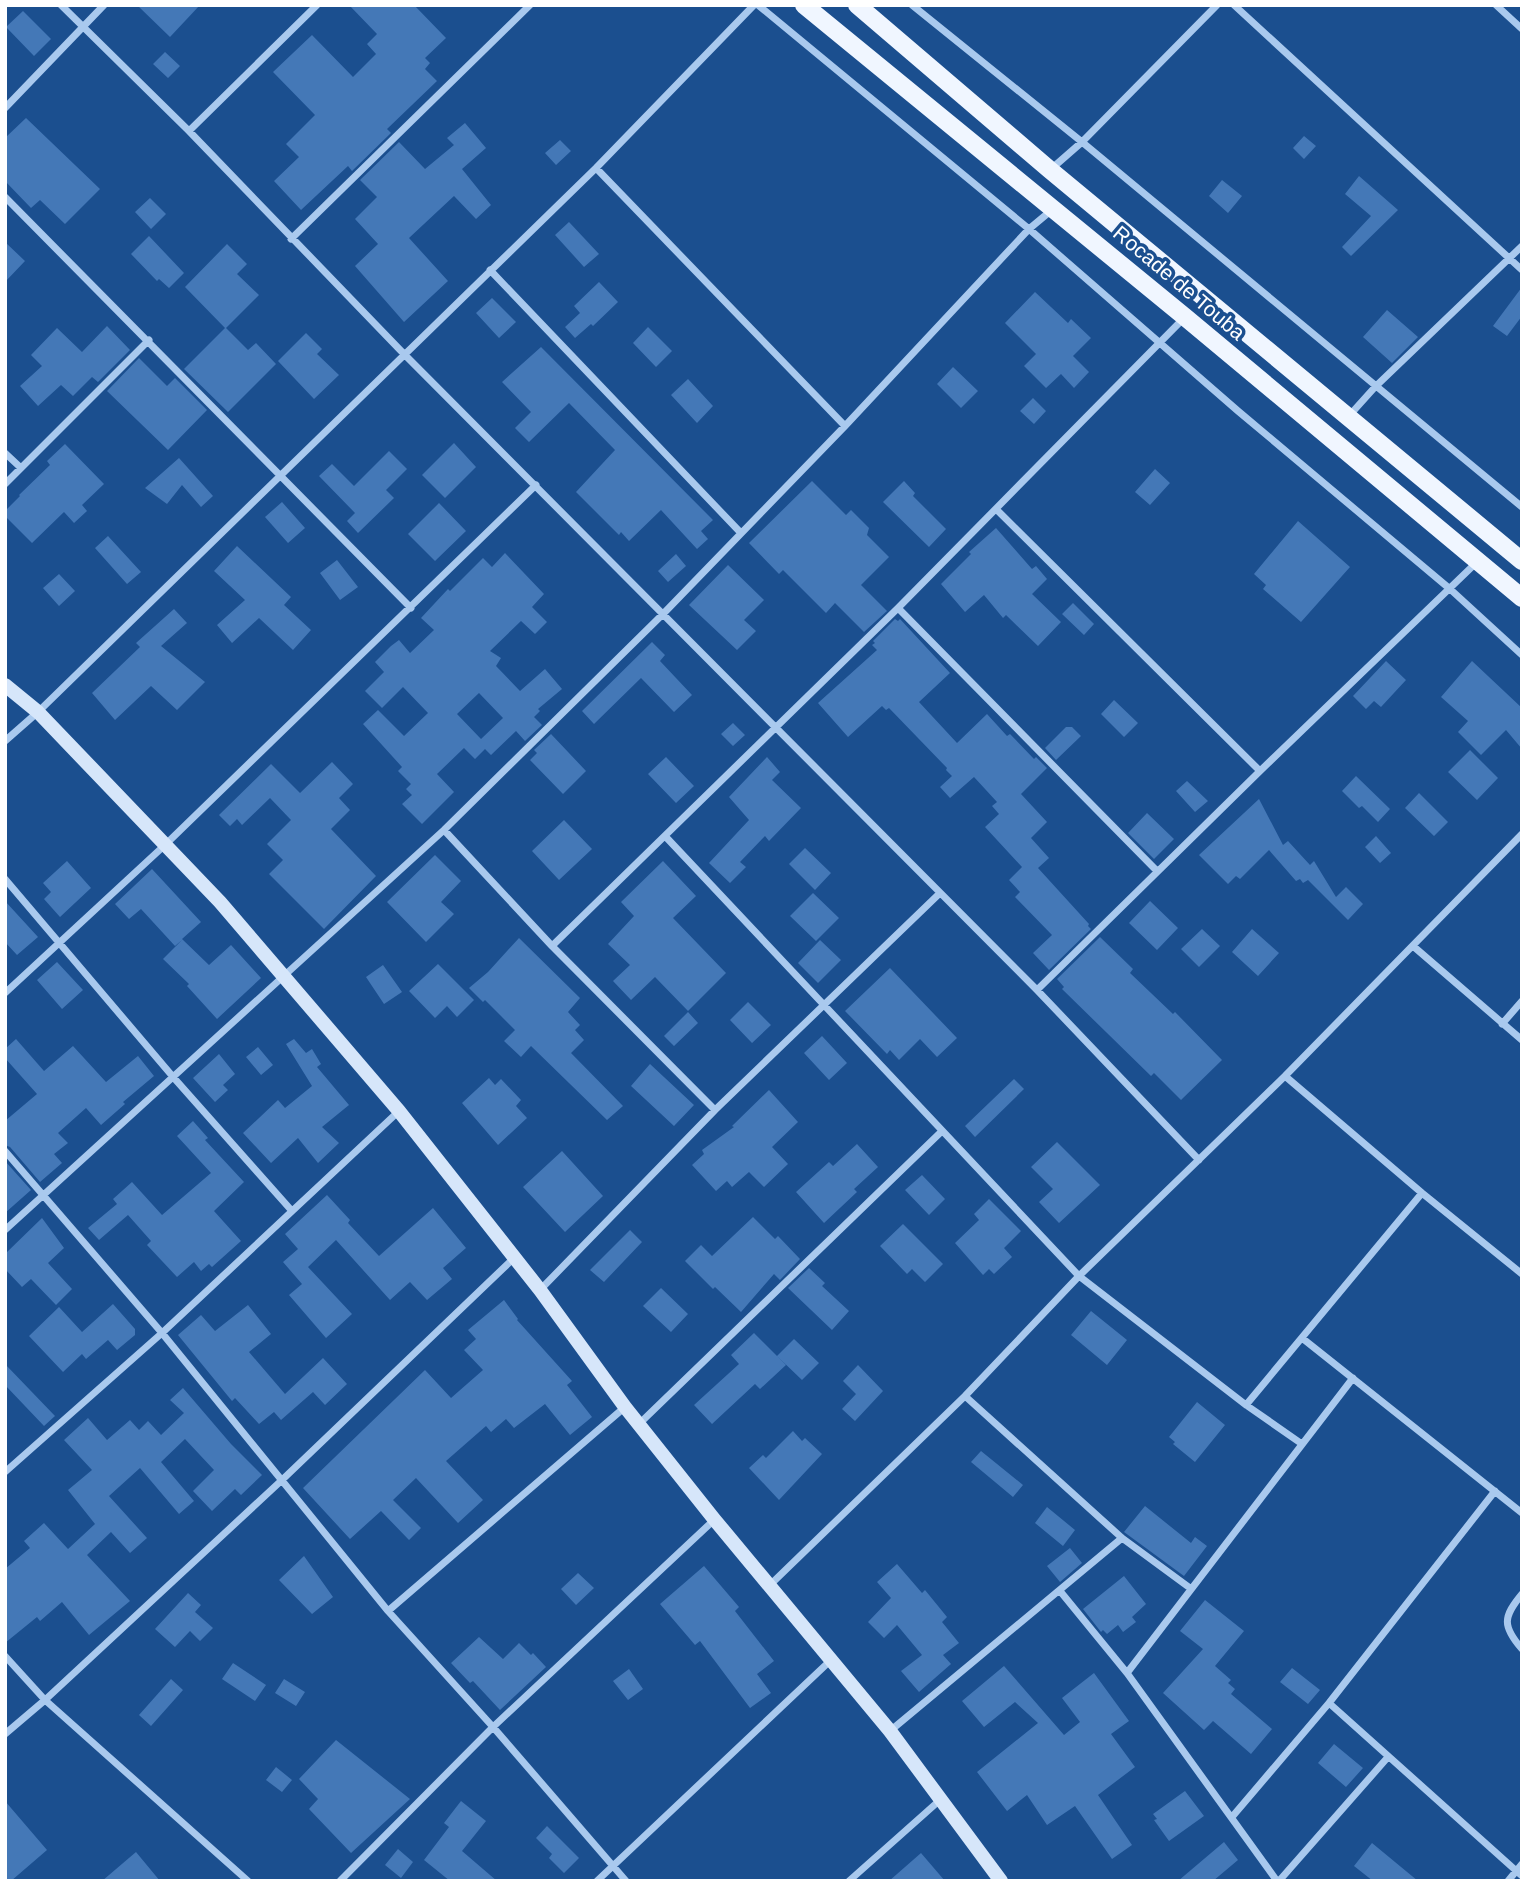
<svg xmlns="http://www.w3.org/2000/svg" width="1527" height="1886" viewBox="0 0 1527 1886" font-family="Arial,sans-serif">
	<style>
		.building { fill: #4478b7; fill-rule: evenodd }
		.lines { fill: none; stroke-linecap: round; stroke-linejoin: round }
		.street { stroke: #a9c9ee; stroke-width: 7 }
		.secondary { stroke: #d6e6fa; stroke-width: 14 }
		.primary { stroke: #f0f6ff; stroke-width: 18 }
		.labels { text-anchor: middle; stroke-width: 7; stroke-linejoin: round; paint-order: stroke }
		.street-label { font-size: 21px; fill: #fff; stroke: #1b4f8f }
	</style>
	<rect width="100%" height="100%" fill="#1b4f8f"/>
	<path class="building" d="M 137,5 L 200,5 L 170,37 Z
		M 349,5 L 414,5 L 446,38 L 425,58 L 430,63 L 425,69 L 437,81 L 387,129 L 391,133 L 352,171 L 348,166 L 301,210 L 274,181 L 299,157 L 286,144 L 315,115 L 273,72 L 312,35 L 353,77 L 376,54 L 367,44 L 377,34 Z
		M 23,11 L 51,39 L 34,56 L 6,27 Z
		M 165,52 L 180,66 L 168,78 L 153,64 Z
		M 26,118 L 100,189 L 65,224 L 40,200 L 31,208 L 5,181 L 5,138 Z
		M 465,123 L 486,148 L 462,169 L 491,205 L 476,219 L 454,196 L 409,238 L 448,281 L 404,322 L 355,266 L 378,244 L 355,219 L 377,197 L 360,180 L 399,142 L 425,169 L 454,145 L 447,138 Z
		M 1304,136 L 1316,146 L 1304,159 L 1293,148 Z
		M 560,140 L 571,151 L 556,165 L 545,153 Z
		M 1359,176 L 1398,210 L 1351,256 L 1342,247 L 1371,216 L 1345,194 Z
		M 1222,180 L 1242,196 L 1228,213 L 1209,196 Z
		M 150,198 L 166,214 L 151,229 L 135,212 Z
		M 569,222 L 599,254 L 584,267 L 555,235 Z
		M 149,236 L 184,273 L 169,288 L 159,279 L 157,281 L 131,254 Z
		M 5,242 L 25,261 L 5,282 Z
		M 227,244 L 247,264 L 237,274 L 259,295 L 226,328 L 248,350 L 256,343 L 276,364 L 228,412 L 184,369 L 225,328 L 185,287 Z
		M 599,282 L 618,302 L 593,326 L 591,324 L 575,338 L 565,327 L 580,313 L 574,306 Z
		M 1522,287 L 1522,316 L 1507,336 L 1493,326 Z
		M 1035,292 L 1068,323 L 1071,319 L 1091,338 L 1073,356 L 1089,372 L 1074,388 L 1061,374 L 1046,388 L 1024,366 L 1036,354 L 1005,323 Z
		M 492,298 L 516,322 L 499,338 L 476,313 Z
		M 1387,310 L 1418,337 L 1392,363 L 1363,337 Z
		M 107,326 L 130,350 L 98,382 L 92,377 L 73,396 L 61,385 L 38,406 L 20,386 L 42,366 L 31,355 L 57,328 L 82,352 Z
		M 648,327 L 672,351 L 656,367 L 633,343 Z
		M 306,333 L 322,349 L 317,354 L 339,375 L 314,399 L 278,361 Z
		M 541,347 L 713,520 L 701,531 L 708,539 L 697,549 L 661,510 L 629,541 L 621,532 L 619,535 L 576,492 L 615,450 L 569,403 L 529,442 L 515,428 L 531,412 L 502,382 Z
		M 139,358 L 167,386 L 175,378 L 207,410 L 168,450 L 107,391 Z
		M 953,367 L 978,391 L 961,408 L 937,384 Z
		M 688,379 L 713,406 L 697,423 L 671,395 Z
		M 1033,398 L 1046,411 L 1034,424 L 1020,411 Z
		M 454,443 L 476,467 L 445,498 L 422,475 Z
		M 65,444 L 104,484 L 82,505 L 87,511 L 74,523 L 64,512 L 32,543 L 5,516 L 5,511 L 20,496 L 19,495 L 50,465 L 47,461 Z
		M 389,451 L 407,469 L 386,490 L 394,498 L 358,533 L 347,521 L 355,513 L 319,476 L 332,464 L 354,486 Z
		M 179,458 L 213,496 L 201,507 L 182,485 L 167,504 L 145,488 Z
		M 1155,469 L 1170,483 L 1150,505 L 1135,492 Z
		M 812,481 L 846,515 L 851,510 L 869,528 L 867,535 L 889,557 L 861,585 L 887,611 L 864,632 L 835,603 L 826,613 L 783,570 L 779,574 L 749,543 Z
		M 904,481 L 915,493 L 913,496 L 946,529 L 929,547 L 883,502 Z
		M 282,502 L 305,528 L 288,543 L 265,517 Z
		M 439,503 L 466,531 L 435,561 L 408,534 Z
		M 1298,521 L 1350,567 L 1301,622 L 1263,589 L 1266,585 L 1254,574 Z
		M 996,528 L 1032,569 L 1036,566 L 1047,579 L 1032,594 L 1061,622 L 1038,646 L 1006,615 L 1003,618 L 984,595 L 965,612 L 941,584 L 971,554 L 969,552 Z
		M 108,536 L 141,572 L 127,584 L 95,548 Z
		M 237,546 L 291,597 L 284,605 L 311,630 L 293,650 L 259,618 L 232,643 L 217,625 L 245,600 L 214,571 Z
		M 505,553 L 544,594 L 532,607 L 547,622 L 535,634 L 521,621 L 490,651 L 501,658 L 496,666 L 520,691 L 545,669 L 562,689 L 538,709 L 540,711 L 534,717 L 542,725 L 525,741 L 516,731 L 491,755 L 485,749 L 475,759 L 464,748 L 437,774 L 454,792 L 422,824 L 402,804 L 412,795 L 406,789 L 411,784 L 398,771 L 402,767 L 363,724 L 378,710 L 404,736 L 428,713 L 403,687 L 382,708 L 365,691 L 384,672 L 375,662 L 391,646 L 399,640 L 410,653 L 434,630 L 421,618 L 448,589 L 450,591 L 483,558 L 492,567 ZM 479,693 L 503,718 L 481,739 L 457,714 Z
		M 676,554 L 686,566 L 668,582 L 658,571 Z
		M 337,560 L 358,587 L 340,600 L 320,573 Z
		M 728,565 L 764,600 L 744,620 L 756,631 L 737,650 L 689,605 Z
		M 59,574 L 75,591 L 59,606 L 43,588 Z
		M 1073,603 L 1094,624 L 1084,635 L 1062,614 Z
		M 174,609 L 187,623 L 161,646 L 205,682 L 177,710 L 151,686 L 115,720 L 92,693 L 140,647 L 136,643 Z
		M 895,619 L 898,621 L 900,619 L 950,673 L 919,702 L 957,743 L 987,714 L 1007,736 L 1010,734 L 1034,759 L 1036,757 L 1047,768 L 1021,794 L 1047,822 L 1031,838 L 1049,858 L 1038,868 L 1089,924 L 1088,926 L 1091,929 L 1049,970 L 1033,953 L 1052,935 L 1015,897 L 1020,892 L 1009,880 L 1022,867 L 985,827 L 999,814 L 992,806 L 997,802 L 974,777 L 950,798 L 940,787 L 952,776 L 946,770 L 947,768 L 889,708 L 886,710 L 882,706 L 848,737 L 818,703 L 877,650 L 872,645 L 875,643 L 873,641 Z
		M 652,642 L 665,655 L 660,661 L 692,695 L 674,712 L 641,678 L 594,724 L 582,711 Z
		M 1386,661 L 1406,680 L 1381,707 L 1374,701 L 1366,709 L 1353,696 Z
		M 1472,661 L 1522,708 L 1522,749 L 1506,730 L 1481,755 L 1458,732 L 1468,721 L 1441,697 Z
		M 1114,700 L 1138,723 L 1124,737 L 1101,714 Z
		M 733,723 L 745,735 L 733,746 L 721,734 Z
		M 1066,727 L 1072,727 L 1081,736 L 1056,760 L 1045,748 Z
		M 551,734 L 586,771 L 563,794 L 530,760 L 537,753 L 534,750 Z
		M 1470,750 L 1498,778 L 1477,800 L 1448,772 Z
		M 666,757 L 694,786 L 676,803 L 648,774 Z
		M 767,757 L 780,772 L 772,780 L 801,808 L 769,841 L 765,836 L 740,862 L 746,867 L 730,883 L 709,863 L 749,820 L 729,797 Z
		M 332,762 L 353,784 L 339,798 L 350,810 L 331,829 L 376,876 L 324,929 L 269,874 L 283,860 L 267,844 L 291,820 L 270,798 L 242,825 L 237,819 L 230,826 L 219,815 L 271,764 L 300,793 Z
		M 1356,776 L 1390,809 L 1378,822 L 1362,806 L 1359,808 L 1342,791 Z
		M 1187,781 L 1208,801 L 1195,812 L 1176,791 Z
		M 1419,793 L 1448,822 L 1434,836 L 1405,808 Z
		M 1259,799 L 1283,845 L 1288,841 L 1310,865 L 1314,861 L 1336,897 L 1346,887 L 1363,904 L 1348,920 L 1308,880 L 1303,883 L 1300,879 L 1296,881 L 1269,850 L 1240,879 L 1236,876 L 1228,884 L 1199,855 Z
		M 1147,813 L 1174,839 L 1154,859 L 1128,833 Z
		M 564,820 L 592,849 L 559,880 L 532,851 Z
		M 1376,836 L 1391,853 L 1380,863 L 1365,847 Z
		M 805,848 L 831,873 L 815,890 L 789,864 Z
		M 435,855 L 461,881 L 441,902 L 454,914 L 426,942 L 387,902 Z
		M 67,861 L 91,888 L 60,917 L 44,899 L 51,892 L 43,883 Z
		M 663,861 L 696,896 L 673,918 L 726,973 L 688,1011 L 655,977 L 631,1000 L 613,981 L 630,965 L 608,944 L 634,916 L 621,902 Z
		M 152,869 L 201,922 L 182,939 L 209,965 L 231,945 L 261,978 L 217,1019 L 187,986 L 189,984 L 163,959 L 182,940 L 175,946 L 141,909 L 129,919 L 115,904 Z
		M 813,893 L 839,918 L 816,941 L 790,916 Z
		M 5,901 L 38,937 L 17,955 L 5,942 Z
		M 1150,901 L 1178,928 L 1157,950 L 1129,923 Z
		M 1202,929 L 1220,946 L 1199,967 L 1181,949 Z
		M 1252,929 L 1279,953 L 1258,976 L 1232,952 Z
		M 1100,937 L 1133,969 L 1130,973 L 1173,1014 L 1175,1012 L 1222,1060 L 1181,1100 L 1154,1073 L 1151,1076 L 1062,989 L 1064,987 L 1057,979 Z
		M 519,938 L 580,998 L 568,1012 L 580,1025 L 575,1030 L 584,1040 L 571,1053 L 623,1106 L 607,1120 L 531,1046 L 521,1057 L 504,1041 L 515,1030 L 485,1000 L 483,1002 L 469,988 L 488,972 Z
		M 820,940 L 841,960 L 818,983 L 798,963 Z
		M 57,962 L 83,990 L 62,1009 L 37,980 Z
		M 438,964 L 474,1000 L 457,1017 L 447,1006 L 435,1018 L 409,991 Z
		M 383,965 L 402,992 L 384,1004 L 366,977 Z
		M 890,968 L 957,1038 L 937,1057 L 920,1039 L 899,1060 L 890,1050 L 887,1054 L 845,1011 Z
		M 748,1002 L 771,1025 L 752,1043 L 730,1020 Z
		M 688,1012 L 698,1023 L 674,1046 L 664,1036 Z
		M 822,1036 L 847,1063 L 829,1080 L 804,1053 Z
		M 16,1039 L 44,1071 L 73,1046 L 106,1082 L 138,1056 L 154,1076 L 123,1102 L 125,1104 L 101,1125 L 86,1108 L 58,1133 L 68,1143 L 54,1154 L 62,1163 L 40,1182 L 10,1147 L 5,1145 L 5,1121 L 37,1094 L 5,1058 L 5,1049 Z
		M 294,1039 L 306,1053 L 312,1049 L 321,1064 L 317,1067 L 349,1105 L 322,1127 L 339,1143 L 318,1163 L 298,1138 L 271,1163 L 243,1133 L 278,1100 L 285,1108 L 312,1086 L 286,1044 Z
		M 258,1047 L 273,1065 L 261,1075 L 246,1057 Z
		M 219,1054 L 235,1074 L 223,1085 L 228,1090 L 215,1102 L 193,1078 Z
		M 650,1064 L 694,1105 L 674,1126 L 631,1086 Z
		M 489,1078 L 495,1085 L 501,1079 L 521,1100 L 516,1106 L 527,1118 L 498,1145 L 462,1103 Z
		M 1014,1079 L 1024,1089 L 975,1137 L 965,1126 Z
		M 769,1090 L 798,1122 L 772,1147 L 788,1164 L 764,1187 L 749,1172 L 732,1187 L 727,1181 L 716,1191 L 692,1165 L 704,1154 L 702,1150 L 734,1127 L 732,1126 Z
		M 193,1121 L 208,1138 L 205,1140 L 244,1182 L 214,1211 L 241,1241 L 212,1267 L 209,1264 L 201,1271 L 194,1262 L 177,1277 L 147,1245 L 151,1241 L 128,1215 L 99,1240 L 88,1228 L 117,1204 L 113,1199 L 132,1182 L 162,1215 L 211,1173 L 177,1136 Z
		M 1057,1142 L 1100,1185 L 1059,1223 L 1039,1202 L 1053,1189 L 1031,1167 Z
		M 857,1144 L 878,1167 L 854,1189 L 857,1192 L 824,1223 L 796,1192 L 829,1162 L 833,1166 Z
		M 562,1151 L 603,1196 L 565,1232 L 523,1187 Z
		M 5,1161 L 31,1190 L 5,1213 Z
		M 922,1175 L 945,1199 L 929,1215 L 905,1190 Z
		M 327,1195 L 350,1220 L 348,1223 L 379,1256 L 433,1208 L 466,1248 L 443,1268 L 452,1279 L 427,1300 L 410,1282 L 390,1300 L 336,1240 L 308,1267 L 352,1314 L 326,1338 L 289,1295 L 302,1284 L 283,1262 L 298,1249 L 285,1234 Z
		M 989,1199 L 1021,1231 L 1004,1248 L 1012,1257 L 994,1274 L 989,1269 L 983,1275 L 955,1243 L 979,1220 L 974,1214 Z
		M 753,1217 L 775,1239 L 778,1236 L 800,1259 L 780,1280 L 774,1274 L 741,1312 L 715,1287 L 713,1289 L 685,1261 L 701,1245 L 712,1256 Z
		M 42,1218 L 64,1248 L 48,1263 L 72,1289 L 56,1305 L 31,1279 L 22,1287 L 5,1269 L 5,1254 Z
		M 903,1224 L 943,1264 L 925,1282 L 912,1269 L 907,1274 L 880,1246 Z
		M 630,1230 L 642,1242 L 604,1282 L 590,1270 Z
		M 809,1268 L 825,1283 L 822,1286 L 849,1311 L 832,1330 L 788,1288 Z
		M 661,1288 L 688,1314 L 671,1332 L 643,1306 Z
		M 504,1300 L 518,1319 L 517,1320 L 572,1381 L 567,1385 L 592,1417 L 570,1435 L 545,1404 L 514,1428 L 506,1419 L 491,1432 L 486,1426 L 446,1461 L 483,1500 L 458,1523 L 416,1478 L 393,1500 L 421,1528 L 409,1540 L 381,1511 L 350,1539 L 303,1488 L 425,1370 L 451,1398 L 483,1370 L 464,1350 L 476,1339 L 468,1330 Z
		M 113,1304 L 135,1329 L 135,1335 L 117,1350 L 108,1340 L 86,1359 L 82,1354 L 63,1372 L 29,1336 L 59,1307 L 82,1332 Z
		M 248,1305 L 271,1334 L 249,1352 L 285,1394 L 323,1358 L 347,1384 L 325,1405 L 313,1392 L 281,1420 L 274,1412 L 259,1424 L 235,1398 L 232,1401 L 178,1335 L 201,1315 L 215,1331 Z
		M 1091,1311 L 1127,1340 L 1107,1365 L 1071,1335 Z
		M 754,1333 L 786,1365 L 760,1389 L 755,1384 L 712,1424 L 694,1405 L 739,1364 L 731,1355 Z
		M 794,1339 L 819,1363 L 802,1380 L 777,1356 Z
		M 5,1364 L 55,1416 L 44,1426 L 5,1385 Z
		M 858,1365 L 883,1391 L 855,1421 L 842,1409 L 856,1394 L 843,1381 Z
		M 183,1388 L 231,1444 L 262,1475 L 241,1495 L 235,1489 L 212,1511 L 193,1491 L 214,1470 L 185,1439 L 161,1462 L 194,1501 L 179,1514 L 140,1468 L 109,1496 L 147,1538 L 130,1553 L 111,1532 L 87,1555 L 130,1601 L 89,1635 L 62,1602 L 40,1621 L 37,1617 L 5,1643 L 5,1569 L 30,1548 L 24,1541 L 44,1523 L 68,1549 L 95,1524 L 68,1490 L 92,1470 L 64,1440 L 88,1418 L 107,1440 L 130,1420 L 139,1430 L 148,1421 L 161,1435 L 184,1413 L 170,1400 Z
		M 1197,1402 L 1225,1425 L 1195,1462 L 1173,1444 L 1175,1442 L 1169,1437 Z
		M 793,1431 L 802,1441 L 805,1438 L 822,1454 L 779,1500 L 749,1468 L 763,1455 L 766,1458 Z
		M 981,1451 L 1023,1485 L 1013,1497 L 971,1462 Z
		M 1145,1506 L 1191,1543 L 1195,1537 L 1207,1546 L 1184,1576 L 1124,1532 Z
		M 1047,1507 L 1075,1530 L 1063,1546 L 1035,1523 Z
		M 1070,1548 L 1082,1563 L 1060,1582 L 1047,1566 Z
		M 304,1556 L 333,1597 L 312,1614 L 279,1580 Z
		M 897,1564 L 922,1593 L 925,1590 L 947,1617 L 942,1622 L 959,1643 L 943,1655 L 951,1664 L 919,1692 L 901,1671 L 922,1655 L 897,1625 L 884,1638 L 868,1622 L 891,1598 L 877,1582 Z
		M 704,1566 L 739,1607 L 735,1611 L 774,1661 L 757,1674 L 771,1693 L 750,1708 L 700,1641 L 695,1645 L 660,1604 Z
		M 578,1573 L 594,1588 L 576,1605 L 561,1589 Z
		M 1124,1576 L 1146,1604 L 1132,1617 L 1136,1622 L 1123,1632 L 1118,1625 L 1107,1634 L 1103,1630 L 1101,1632 L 1083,1609 Z
		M 188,1593 L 201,1605 L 195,1612 L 213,1628 L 200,1641 L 190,1631 L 175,1647 L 155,1629 Z
		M 1205,1600 L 1244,1631 L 1215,1666 L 1231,1680 L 1228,1683 L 1235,1689 L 1231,1694 L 1272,1729 L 1251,1754 L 1213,1721 L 1204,1730 L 1163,1693 L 1203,1649 L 1180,1631 Z
		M 479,1637 L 503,1659 L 519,1643 L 531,1655 L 533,1653 L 546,1667 L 500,1710 L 473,1681 L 470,1683 L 451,1663 Z
		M 233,1663 L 266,1685 L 255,1701 L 222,1679 Z
		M 1004,1666 L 1064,1735 L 1080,1722 L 1062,1698 L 1094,1673 L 1129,1721 L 1111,1734 L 1135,1767 L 1098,1795 L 1132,1845 L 1112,1859 L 1075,1806 L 1047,1825 L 1027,1795 L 1007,1811 L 977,1772 L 1038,1723 L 1015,1702 L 984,1727 L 962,1701 Z
		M 1292,1668 L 1320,1690 L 1308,1704 L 1280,1682 Z
		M 629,1669 L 643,1689 L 628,1700 L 613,1681 Z
		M 171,1679 L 183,1690 L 151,1726 L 139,1715 Z
		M 284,1679 L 305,1692 L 296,1706 L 275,1693 Z
		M 336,1740 L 410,1799 L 351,1853 L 309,1809 L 318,1799 L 299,1779 Z
		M 1334,1744 L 1363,1768 L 1346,1787 L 1318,1763 Z
		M 276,1767 L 292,1780 L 282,1792 L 266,1780 Z
		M 1185,1791 L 1204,1816 L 1169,1841 L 1154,1820 L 1157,1819 L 1153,1814 Z
		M 5,1801 L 47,1850 L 11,1881 L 5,1881 Z
		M 461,1801 L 486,1821 L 462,1851 L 497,1881 L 450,1881 L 424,1860 L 449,1827 L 444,1823 Z
		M 547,1826 L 579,1858 L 564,1873 L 549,1858 L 552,1854 L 536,1838 Z
		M 1224,1842 L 1238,1860 L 1213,1881 L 1178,1881 Z
		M 1372,1843 L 1418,1881 L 1373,1881 L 1354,1866 Z
		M 398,1849 L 413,1862 L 401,1878 L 385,1865 Z
		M 136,1852 L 160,1881 L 102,1881 Z
		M 921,1853 L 945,1881 L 889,1881 Z"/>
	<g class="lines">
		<path class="street" d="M 61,5 L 189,131 L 404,354 L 1037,990 L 1199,1160
			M 758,5 L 1029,229 L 1238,411 L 1450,589 L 1522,655
			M 912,5 L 1082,142 L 1522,507
			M 1234,5 L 1522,270
			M 1496,5 L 1522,29
			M 5,108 L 104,5
			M 189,131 L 317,5
			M 596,168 L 845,426
			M 1050,170 L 1082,142 L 1217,5
			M 5,197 L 411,608
			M 291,239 L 530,5
			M 490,270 L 740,532
			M 1348,417 L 1375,387 L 1522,246
			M 5,453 L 21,468
			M 5,484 L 149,340
			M 996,509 L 1260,771
			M 898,608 L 1157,871
			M 5,741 L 38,712 L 596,168 L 754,5
			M 444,830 L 552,946 L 715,1110
			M 665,836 L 1079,1276 L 1246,1405 L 1302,1444
			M 5,879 L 174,1078 L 292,1211
			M 552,946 L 898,608 L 1185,317
			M 1413,946 L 1522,1040
			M 1037,990 L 1260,771 L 1478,561
			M 5,993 L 166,844 L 536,485
			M 1502,1024 L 1522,1001
			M 1285,1076 L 1422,1193 L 1522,1274
			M 5,1151 L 162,1333 L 388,1611 L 493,1727 L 626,1881
			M 5,1230 L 444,830 L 664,613 L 845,426 L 1029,229 L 1053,209
			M 540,1290 L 715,1110 L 940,893
			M 1302,1338 L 1522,1513
			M 965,1396 L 1122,1538 L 1190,1588
			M 1246,1405 L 1422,1193
			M 639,1424 L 941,1132
			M 5,1472 L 162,1333 L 399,1111
			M 770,1585 L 965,1396 L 1079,1276 L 1285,1076 L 1522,834
			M 1060,1591 L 1127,1673 L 1277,1881
			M 1522,1594 C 1503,1617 1502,1626 1522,1649
			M 388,1611 L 625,1407
			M 5,1656 L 45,1700 L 248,1881
			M 1127,1673 L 1353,1378
			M 1329,1703 L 1522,1876
			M 890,1731 L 1122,1538
			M 5,1734 L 45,1700 L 282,1480 L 514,1258
			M 1232,1817 L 1329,1703 L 1495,1491
			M 340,1881 L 493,1727 L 714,1520
			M 597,1881 L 831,1660
			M 849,1881 L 940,1800
			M 1279,1881 L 1388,1757
			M 1508,1881 L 1522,1864"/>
		<path class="secondary" d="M 5,685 L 38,712 L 220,902 L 399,1111 L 540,1290 L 625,1407 L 714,1519 L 890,1731 L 1001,1881"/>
		<path class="primary" d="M 804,5 L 1185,317 L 1522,598
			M 857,5 L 1050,170 L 1522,561"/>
	</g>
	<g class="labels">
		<g class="street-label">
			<text transform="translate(1179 283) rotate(40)" y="7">Rocade de Touba</text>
		</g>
	</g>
	<rect width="1527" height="1886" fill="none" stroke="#ffffff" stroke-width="14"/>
</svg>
